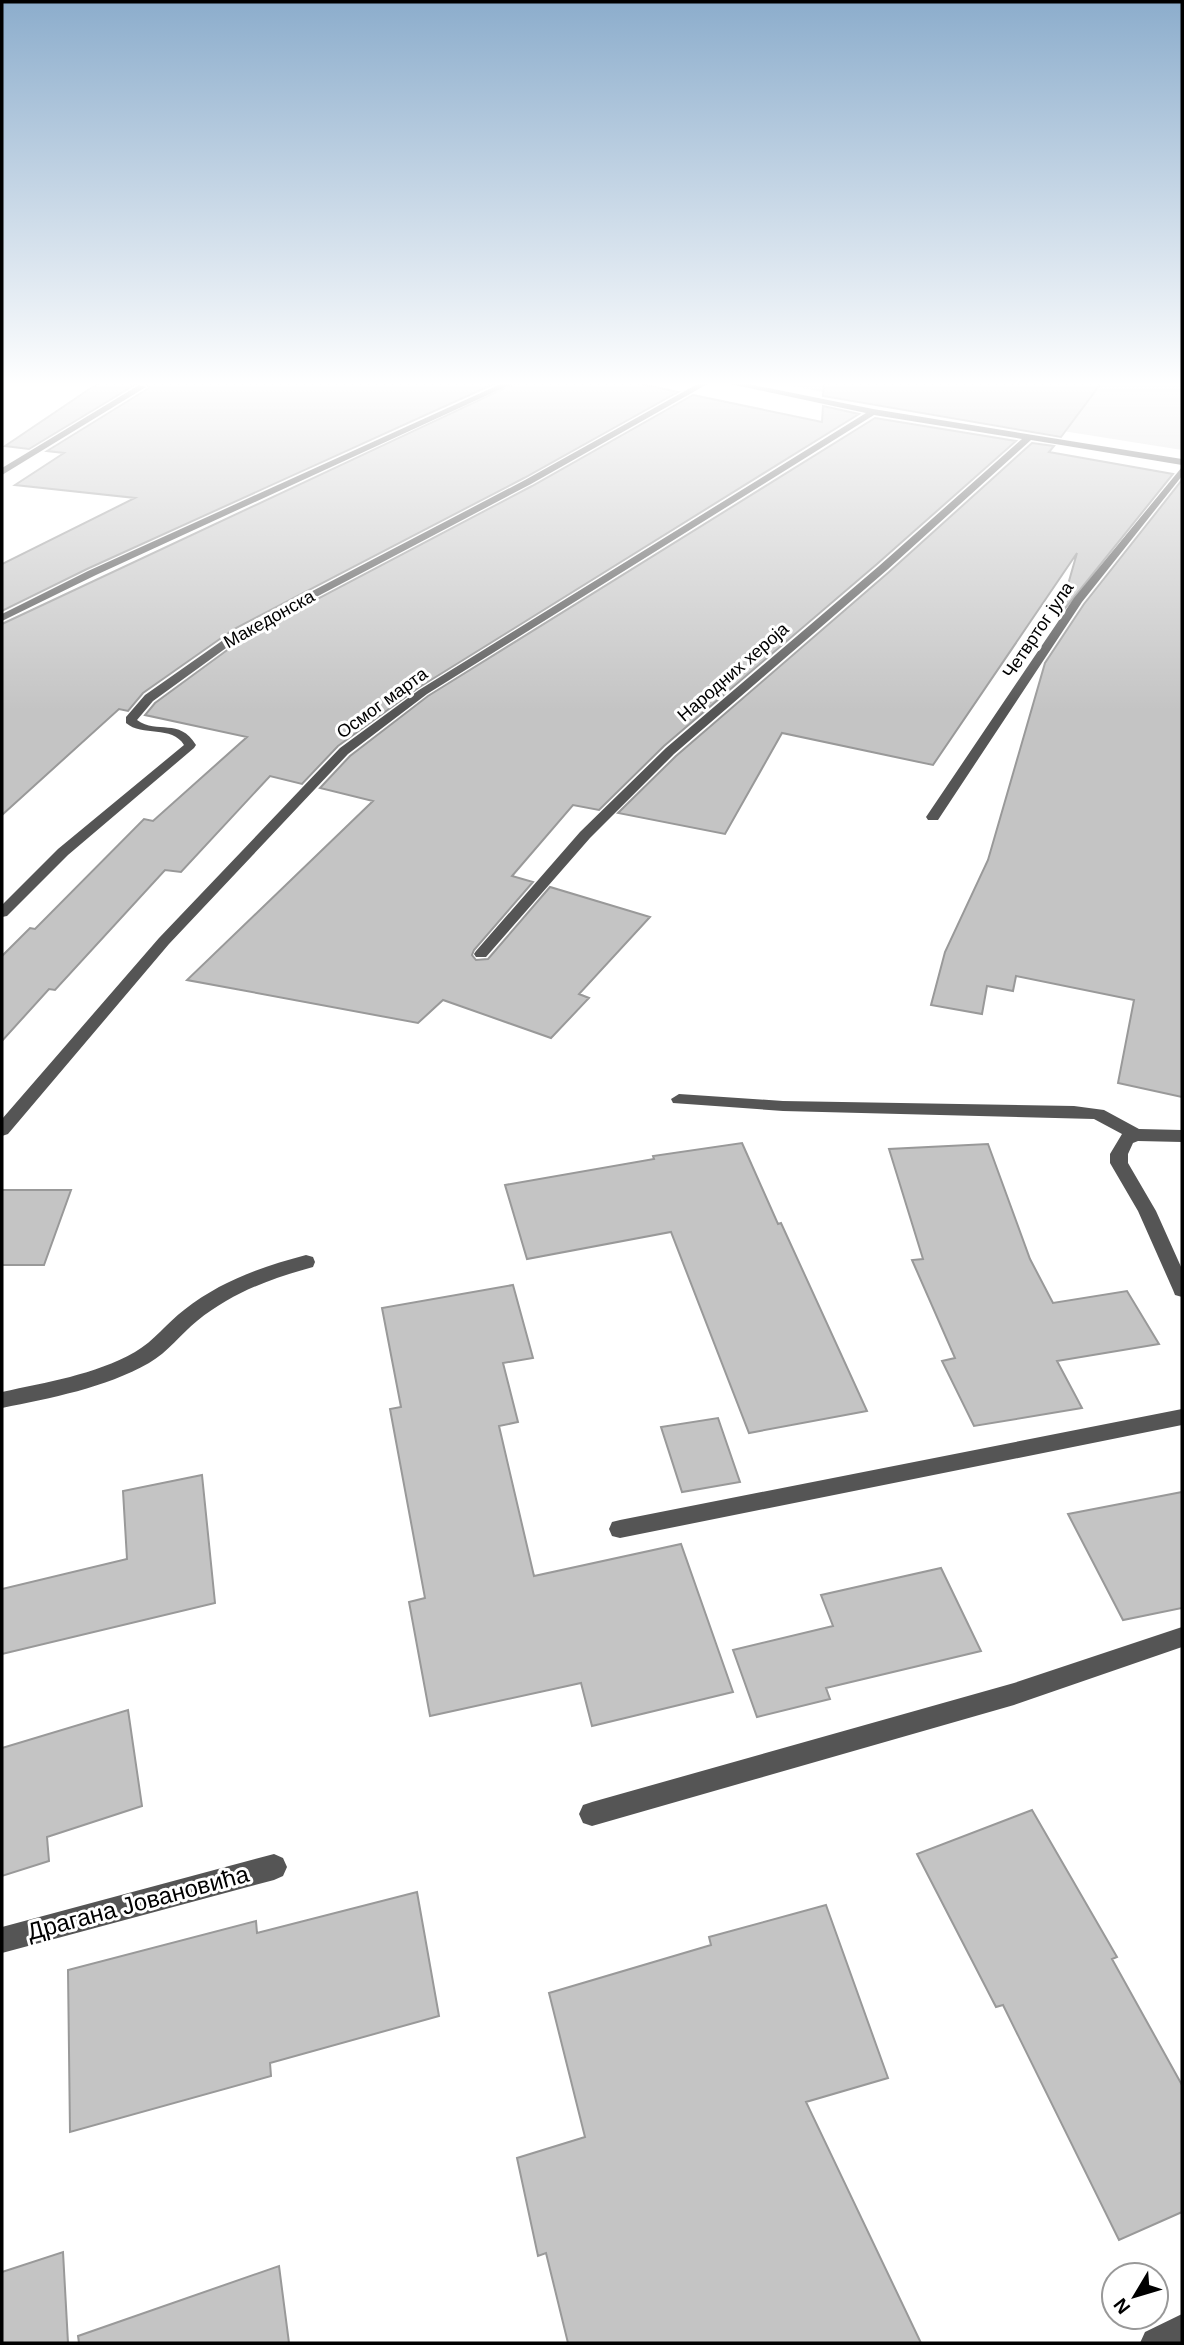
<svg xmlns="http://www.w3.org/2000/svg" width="1184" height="2345" viewBox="0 0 1184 2345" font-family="Arial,sans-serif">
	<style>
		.green { fill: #dcdcdc }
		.building { fill: #c4c4c4; stroke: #999; stroke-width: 2 }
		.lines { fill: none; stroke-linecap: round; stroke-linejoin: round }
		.minor { fill: #555; fill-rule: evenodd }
		.labels { text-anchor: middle; stroke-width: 6; stroke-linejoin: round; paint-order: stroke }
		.far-street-label { font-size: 18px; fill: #000; stroke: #fff }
		.near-street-label { font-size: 24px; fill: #000; stroke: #fff }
	</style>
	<rect width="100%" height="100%" fill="#fff"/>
	<path class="green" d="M 774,382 L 1182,382 L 1182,450 L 837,395 Z"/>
	<path class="building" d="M 100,382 L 498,382 L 87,569 L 2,611 L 2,564 L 135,498 L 15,485 L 64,453 L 47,451 L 149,388 L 147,384 L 138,383 L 29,449 L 5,446 Z
		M 518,382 L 632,382 L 678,392 L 524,478 L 234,629 L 143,693 L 128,711 L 119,709 L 2,815 L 2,624 Z
		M 824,382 L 1102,382 L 1061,437 L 823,396 Z
		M 693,395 L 822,422 L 823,406 L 859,414 L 418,688 L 338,746 L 302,784 L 270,776 L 181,872 L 165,870 L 55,990 L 49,989 L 2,1041 L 2,956 L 30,928 L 35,929 L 144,819 L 153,821 L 247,737 L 145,715 L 155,703 L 245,637 L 532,486 Z
		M 875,418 L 1016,441 L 877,564 L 664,746 L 599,810 L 573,805 L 512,876 L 533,882 L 474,950 L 472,955 L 476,960 L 488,959 L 550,887 L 650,917 L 579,994 L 589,998 L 551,1038 L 443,1000 L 418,1023 L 187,980 L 373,801 L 320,788 L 350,756 L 428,696 Z
		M 1032,443 L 1054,446 L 1049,452 L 1173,474 L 1059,616 L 1077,553 L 933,765 L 782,733 L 725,834 L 618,813 L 676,756 L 889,572 Z
		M 1182,480 L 1182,1097 L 1118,1083 L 1134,1000 L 1016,976 L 1013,991 L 987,986 L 982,1014 L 931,1005 L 945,952 L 988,860 L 1045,663 L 1084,604 Z
		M 742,1143 L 778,1224 L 781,1223 L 867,1411 L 749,1433 L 671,1232 L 527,1259 L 505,1185 L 654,1159 L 653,1156 Z
		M 988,1144 L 1030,1259 L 1053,1303 L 1127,1291 L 1159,1344 L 1057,1361 L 1082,1408 L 974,1426 L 942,1361 L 955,1358 L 912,1260 L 923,1259 L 889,1149 Z
		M 2,1190 L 71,1190 L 44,1265 L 2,1265 Z
		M 513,1285 L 533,1358 L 503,1363 L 518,1422 L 499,1426 L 534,1576 L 681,1544 L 733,1692 L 592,1726 L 581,1683 L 430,1716 L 409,1602 L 425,1598 L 390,1409 L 401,1407 L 382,1308 Z
		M 718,1418 L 740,1482 L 682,1492 L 661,1427 Z
		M 202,1475 L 215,1603 L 2,1654 L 2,1589 L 127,1559 L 123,1491 Z
		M 1182,1492 L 1182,1608 L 1123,1620 L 1068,1514 Z
		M 941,1568 L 981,1651 L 826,1688 L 830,1699 L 757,1717 L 733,1650 L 833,1626 L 821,1595 Z
		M 128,1710 L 142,1806 L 47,1837 L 49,1861 L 2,1876 L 2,1748 Z
		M 1032,1810 L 1117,1957 L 1112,1959 L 1182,2085 L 1182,2212 L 1119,2240 L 1003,2005 L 996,2007 L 917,1854 Z
		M 417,1892 L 439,2016 L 270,2063 L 271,2076 L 70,2132 L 68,1970 L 256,1921 L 257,1933 Z
		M 826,1905 L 888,2078 L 806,2102 L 921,2343 L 568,2343 L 546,2253 L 538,2256 L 517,2158 L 585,2137 L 549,1993 L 711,1945 L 709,1937 Z
		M 63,2252 L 68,2343 L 2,2343 L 2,2272 Z
		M 279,2266 L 289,2343 L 79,2343 L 78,2336 Z"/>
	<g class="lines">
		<path class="minor" d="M 505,382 L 516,382 L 96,575 L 2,621 L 2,614 L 88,571 Z
			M 701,382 L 711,382 L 531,484 L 244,635 L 153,701 L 137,720 C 158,735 179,717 196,745 L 194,748 L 68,855 L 7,916 L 2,917 L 2,905 L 58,849 L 184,745 C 172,725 142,737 126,723 L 126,717 L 145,695 L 236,631 L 525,480 Z
			M 721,382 L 738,382 L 873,409 L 1182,459 L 1182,465 L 1031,440 L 887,570 L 674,754 L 590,838 L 486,957 L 476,957 L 474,954 L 476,951 L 580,832 L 666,748 L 879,566 L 1022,439 L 874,415 L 427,694 L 348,754 L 169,944 L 8,1134 L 2,1136 L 2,1119 L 159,938 L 340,748 L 419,690 L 866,413 Z
			M 139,385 L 146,387 L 2,475 L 2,468 Z
			M 1182,467 L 1182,476 L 1082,602 L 938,820 L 928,820 L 926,817 L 1074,598 Z
			M 679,1094 L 783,1101 L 1074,1106 L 1104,1110 L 1139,1129 L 1182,1130 L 1182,1142 L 1138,1141 L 1133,1143 L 1128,1154 L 1128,1163 L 1156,1211 L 1182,1269 L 1182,1297 L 1175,1295 L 1173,1290 L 1138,1211 L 1110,1163 L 1110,1154 L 1122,1134 L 1094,1119 L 783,1111 L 673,1103 L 671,1099 Z
			M 306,1255 L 313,1257 L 315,1262 L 313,1267 C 270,1279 233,1292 197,1321 C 181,1334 168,1352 149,1363 C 105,1388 51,1398 2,1408 L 2,1392 C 47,1382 94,1375 135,1352 C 154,1341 167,1323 184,1310 C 221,1281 261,1267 306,1255 Z
			M 1182,1409 L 1182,1425 L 620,1538 L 612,1536 L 609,1529 L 612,1522 L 620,1520 Z
			M 1182,1627 L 1182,1647 L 1014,1705 L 592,1826 L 583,1823 L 579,1814 L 583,1805 L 592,1802 L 1014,1683 Z
			M 274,1854 L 283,1858 L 287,1867 L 283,1876 L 274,1880 L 2,1953 L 2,1927 Z
			M 1182,2314 L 1182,2343 L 1140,2343 L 1145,2332 Z"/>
	</g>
	<linearGradient id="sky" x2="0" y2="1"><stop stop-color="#8cadcc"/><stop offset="0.54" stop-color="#fff"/><stop offset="1" stop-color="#fff" stop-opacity="0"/></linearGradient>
	<rect width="1184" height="711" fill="url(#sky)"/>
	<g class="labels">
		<g class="far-street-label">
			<text transform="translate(269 619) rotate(-29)" y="6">Македонска</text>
			<text transform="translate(1038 630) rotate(-56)" y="6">Четвртог јула</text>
			<text transform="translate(733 672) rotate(-41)" y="6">Народних хероја</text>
			<text transform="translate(382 703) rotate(-36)" y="6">Осмог марта</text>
		</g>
		<g class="near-street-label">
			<text transform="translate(138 1903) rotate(-15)" y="8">Драгана Јовановића</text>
		</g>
	</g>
	<rect width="1184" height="2345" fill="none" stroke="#000000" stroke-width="7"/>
	<g transform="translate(1135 2296) rotate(232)"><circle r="33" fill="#ffffff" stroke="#999999" stroke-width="2"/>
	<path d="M0-5L12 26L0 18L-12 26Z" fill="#000000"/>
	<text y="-10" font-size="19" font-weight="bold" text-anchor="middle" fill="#000000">N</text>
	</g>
</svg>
